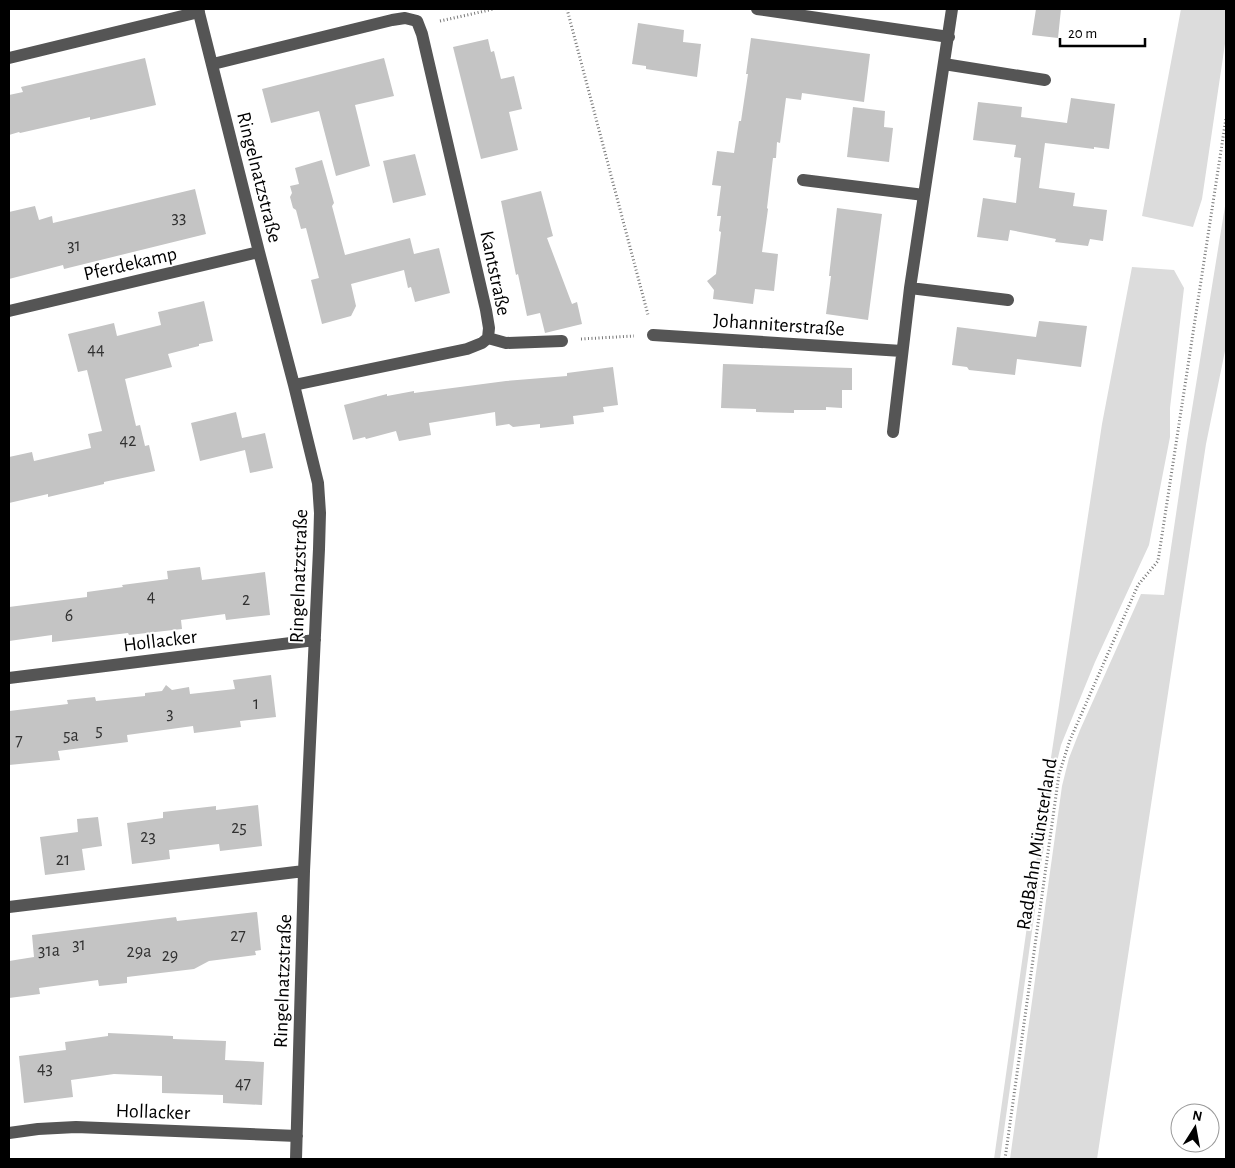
<svg xmlns="http://www.w3.org/2000/svg" width="1235" height="1168" viewBox="0 0 1235 1168" font-family="'Alegreya Sans',sans-serif">
	<style>
		.green { fill: #dcdcdc }
		.building { fill: #c4c4c4 }
		.lines { fill: none; stroke-linecap: round; stroke-linejoin: round }
		.path { stroke: #777; stroke-width: 3; stroke-dasharray: 1 2.5; stroke-linecap: butt }
		.minor { stroke: #555; stroke-width: 12 }
		.labels { text-anchor: middle; stroke-width: 4; stroke-linejoin: round; paint-order: stroke }
		.number-label { font-size: 18px; fill: #313131 }
		.street-label { font-size: 20px; fill: #000; stroke: #fff }
	</style>
	<rect width="100%" height="100%" fill="#fff"/>
	<path class="green" d="M 1181,9 L 1226,9 L 1226,37 L 1202,199 L 1193,227 L 1142,216 Z
		M 1226,200 L 1226,346 L 1206,444 L 1097,1159 L 1010,1159 L 1062,786 L 1069,758 L 1080,730 L 1141,594 L 1164,595 L 1187,440 Z
		M 1132,267 L 1174,270 L 1184,288 L 1170,408 L 1170,437 L 1149,545 L 1095,662 L 1061,745 L 1054,774 L 1000,1159 L 994,1159 L 1050,764 L 1102,424 Z"/>
	<path class="building" d="M 1036,9 L 1061,9 L 1058,38 L 1032,35 Z
		M 638,23 L 684,30 L 683,42 L 701,44 L 697,77 L 646,69 L 646,66 L 632,64 Z
		M 751,38 L 870,54 L 864,102 L 802,93 L 801,100 L 786,98 L 780,143 L 777,142 L 776,158 L 773,158 L 767,208 L 768,209 L 762,252 L 778,254 L 774,291 L 755,289 L 753,304 L 713,299 L 714,290 L 707,281 L 716,274 L 721,232 L 719,231 L 721,216 L 717,216 L 721,186 L 712,185 L 717,151 L 734,153 L 739,121 L 741,121 L 748,74 L 746,74 Z
		M 488,39 L 491,52 L 494,51 L 501,79 L 514,76 L 522,109 L 509,112 L 518,150 L 481,159 L 453,47 Z
		M 145,58 L 156,105 L 90,120 L 90,117 L 20,133 L 19,132 L 9,135 L 9,95 L 23,92 L 21,87 Z
		M 384,58 L 394,96 L 355,105 L 370,166 L 336,176 L 319,111 L 271,123 L 262,89 Z
		M 1071,98 L 1115,104 L 1109,149 L 1094,147 L 1094,149 L 1045,143 L 1039,188 L 1075,193 L 1073,206 L 1107,210 L 1103,241 L 1090,239 L 1088,246 L 1055,242 L 1056,239 L 1010,230 L 1008,241 L 977,237 L 983,198 L 1016,203 L 1021,158 L 1014,157 L 1016,145 L 973,140 L 978,102 L 1022,107 L 1021,117 L 1067,123 Z
		M 853,107 L 885,111 L 884,127 L 893,128 L 889,162 L 847,157 Z
		M 415,154 L 426,195 L 393,203 L 383,161 Z
		M 322,160 L 334,203 L 332,206 L 345,255 L 410,238 L 414,254 L 439,248 L 450,293 L 415,302 L 411,287 L 408,288 L 404,270 L 351,284 L 356,306 L 351,316 L 322,324 L 311,280 L 319,278 L 306,228 L 301,229 L 296,210 L 293,208 L 290,197 L 292,193 L 290,186 L 299,184 L 295,168 Z
		M 195,189 L 206,234 L 64,269 L 63,265 L 9,279 L 9,212 L 35,206 L 39,220 L 52,216 L 53,223 Z
		M 541,191 L 553,236 L 547,238 L 572,304 L 577,302 L 582,324 L 545,333 L 540,313 L 527,316 L 518,274 L 516,275 L 501,201 Z
		M 837,208 L 882,214 L 868,320 L 826,314 L 831,276 L 829,276 Z
		M 204,301 L 213,341 L 199,344 L 199,346 L 168,354 L 172,367 L 125,379 L 136,426 L 140,425 L 145,446 L 149,445 L 155,471 L 104,482 L 104,484 L 48,497 L 48,494 L 9,503 L 9,457 L 32,452 L 34,461 L 91,448 L 88,434 L 102,431 L 87,370 L 78,372 L 68,334 L 114,323 L 117,336 L 161,325 L 158,312 Z
		M 1039,321 L 1087,326 L 1081,367 L 1017,359 L 1015,375 L 969,370 L 967,367 L 952,365 L 957,327 L 1036,337 Z
		M 723,364 L 852,368 L 852,390 L 842,390 L 842,408 L 826,407 L 826,410 L 794,410 L 794,413 L 756,412 L 756,409 L 721,408 Z
		M 613,367 L 618,405 L 603,407 L 604,412 L 573,416 L 574,424 L 540,428 L 540,424 L 513,427 L 509,424 L 496,426 L 495,412 L 429,423 L 431,435 L 399,441 L 396,431 L 366,439 L 365,437 L 353,440 L 344,405 L 387,394 L 387,396 L 414,391 L 414,393 L 506,381 L 567,376 L 567,373 Z
		M 236,412 L 242,438 L 265,433 L 273,468 L 250,473 L 245,450 L 200,461 L 191,423 Z
		M 200,567 L 202,580 L 265,572 L 270,615 L 226,620 L 225,614 L 181,620 L 182,629 L 129,635 L 128,633 L 52,642 L 52,635 L 9,641 L 9,607 L 87,597 L 87,592 L 123,587 L 122,585 L 168,579 L 167,571 Z
		M 271,675 L 276,717 L 240,721 L 241,727 L 194,733 L 193,726 L 127,735 L 128,742 L 58,751 L 60,760 L 9,765 L 9,711 L 68,704 L 67,700 L 95,697 L 96,701 L 145,696 L 145,693 L 162,691 L 166,685 L 172,690 L 189,687 L 190,694 L 235,689 L 233,680 Z
		M 258,805 L 262,846 L 220,851 L 219,844 L 169,850 L 170,859 L 132,864 L 127,823 L 163,818 L 163,812 L 216,806 L 216,810 Z
		M 98,817 L 102,846 L 82,849 L 85,870 L 45,875 L 40,837 L 78,832 L 77,819 Z
		M 257,912 L 261,950 L 255,951 L 256,955 L 209,961 L 194,969 L 127,977 L 127,983 L 99,986 L 98,980 L 39,988 L 40,994 L 9,998 L 9,961 L 34,957 L 32,935 L 176,917 L 177,921 Z
		M 108,1033 L 173,1036 L 173,1039 L 226,1041 L 225,1060 L 264,1062 L 262,1105 L 223,1103 L 223,1095 L 162,1093 L 162,1076 L 114,1074 L 71,1080 L 73,1097 L 24,1103 L 19,1056 L 66,1050 L 65,1042 L 108,1036 Z"/>
	<g class="lines">
		<path class="path" d="M 567,9 L 648,315
			M 440,21 L 494,9
			M 581,339 L 634,336
			M 1005,1159 L 1059,774 L 1070,740 L 1138,585 L 1158,561 L 1226,118"/>
		<path class="minor" d="M 198,9 L 259,252 L 294,385 L 318,483 L 320,513 L 319,549 L 304,871 L 296,1159
			M 757,9 L 949,37
			M 9,58 L 199,12
			M 213,64 L 392,20 L 405,18 L 417,21 L 422,34 L 486,310 L 489,328 L 488,338 L 482,343 L 467,349 L 294,385
			M 944,64 L 1045,80
			M 803,180 L 924,195
			M 910,288 L 1008,300
			M 9,311 L 259,252
			M 653,335 L 902,351
			M 488,338 L 506,343 L 562,341
			M 893,432 L 910,288 L 952,9
			M 9,678 L 315,640
			M 9,907 L 304,871
			M 9,1133 L 38,1129 L 76,1127 L 297,1136"/>
	</g>
	<g class="labels">
		<g class="number-label">
			<text x="179" y="223">33</text>
			<text x="74" y="251">31</text>
			<text x="96" y="355">44</text>
			<text x="128" y="446">42</text>
			<text x="151" y="602">4</text>
			<text x="246" y="605">2</text>
			<text x="69" y="621">6</text>
			<text x="256" y="709">1</text>
			<text x="170" y="719">3</text>
			<text x="99" y="736">5</text>
			<text x="71" y="741">5a</text>
			<text x="19" y="746">7</text>
			<text x="239" y="833">25</text>
			<text x="148" y="842">23</text>
			<text x="63" y="865">21</text>
			<text x="238" y="941">27</text>
			<text x="79" y="950">31</text>
			<text x="49" y="956">31a</text>
			<text x="139" y="957">29a</text>
			<text x="170" y="961">29</text>
			<text x="45" y="1074">43</text>
			<text x="243" y="1089">47</text>
		</g>
		<g class="street-label">
			<text transform="translate(260 177) rotate(76)" y="7">Ringelnatzstraße</text>
			<text transform="translate(130 263) rotate(-13)" y="7">Pferdekamp</text>
			<text transform="translate(496 273) rotate(78)" y="7">Kantstraße</text>
			<text transform="translate(779 324) rotate(4)" y="7">Johanniterstraße</text>
			<text transform="translate(298 576) rotate(-88)" y="7">Ringelnatzstraße</text>
			<text transform="translate(160 640) rotate(-7)" y="7">Hollacker</text>
			<text transform="translate(1036 844) rotate(-81)" y="7">RadBahn Münsterland</text>
			<text transform="translate(282 981) rotate(-88)" y="7">Ringelnatzstraße</text>
			<text transform="translate(153 1111) rotate(2)" y="7">Hollacker</text>
		</g>
	</g>
	<rect width="1235" height="1168" fill="none" stroke="#000000" stroke-width="20"/>
	<g transform="translate(1195 1128) rotate(11)"><circle r="24" fill="#ffffff" stroke="#999999"/>
	<path d="M0-4L9 19L0 12L-9 19Z" fill="#000000"/>
	<text y="-8" font-size="14" font-weight="bold" text-anchor="middle" fill="#000000">N</text>
	</g>
	<path d="M1060 38v8h85v-8" fill="none" stroke="#000000" stroke-width="2.5"/>
	<text x="1068" y="38" font-size="15" fill="#000000" stroke="#ffffff" stroke-width="4" paint-order="stroke">20 m</text>
</svg>
